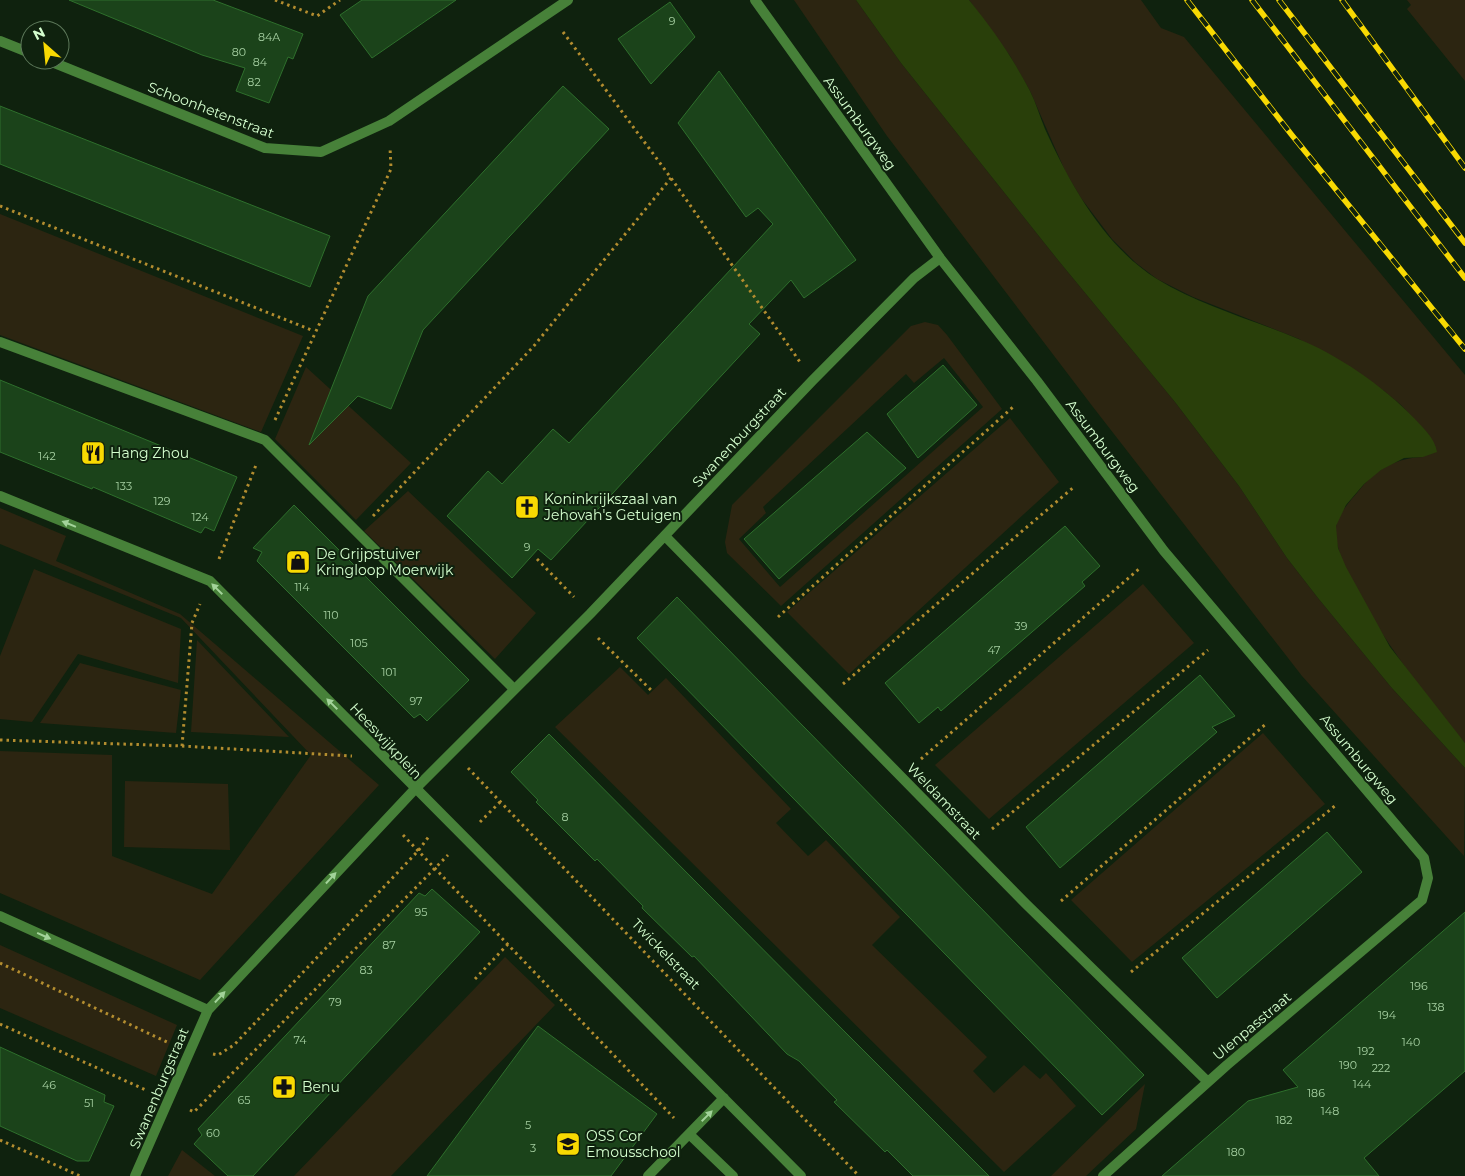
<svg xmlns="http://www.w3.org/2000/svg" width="1465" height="1176" viewBox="0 0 1465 1176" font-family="Montserrat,sans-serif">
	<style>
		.green { fill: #2c2511; fill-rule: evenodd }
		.water { fill: #293f0a }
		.building { fill: #1b431a; stroke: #2e6f2c }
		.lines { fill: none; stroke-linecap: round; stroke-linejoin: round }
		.path { stroke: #b38d2f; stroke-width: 3; stroke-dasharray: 2.5 4; stroke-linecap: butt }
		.service { stroke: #478139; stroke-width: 10 }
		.minor { stroke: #478139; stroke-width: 10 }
		.rail-casing { stroke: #f8d902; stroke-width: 5.5 }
		.rail { stroke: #0f220e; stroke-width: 4; stroke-dasharray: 11; stroke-linecap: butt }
		.oneway { fill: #a3d39a }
		.labels { text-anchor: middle; stroke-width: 4; stroke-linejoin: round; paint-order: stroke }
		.number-label { font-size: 11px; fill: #a6d0a2 }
		.street-label { font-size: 14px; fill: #d5ffcf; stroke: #0f220e }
		.poi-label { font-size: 14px; fill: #d5ffcf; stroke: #0f220e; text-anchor: start }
	</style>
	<rect width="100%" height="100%" fill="#0f220e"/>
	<path class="green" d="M 794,0 L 856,0 L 901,63 L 1058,260 L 1175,402 L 1239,486 L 1287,558 L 1318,598 L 1391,687 L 1465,768 L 1464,856 L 1302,676 L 1093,407 L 887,136 Z
		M 969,0 L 1141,0 L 1161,28 L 1184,37 L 1465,375 L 1465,743 C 1433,707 1328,572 1336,526 C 1339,512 1352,499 1361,488 C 1377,468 1398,458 1423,457 L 1429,435 L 1401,405 L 1384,391 L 1299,339 L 1193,297 L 1157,279 L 1136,263 L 1112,239 L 1081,198 L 1066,173 L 1030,91 L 1010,56 Z
		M 1407,0 L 1465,0 L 1465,81 L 1407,9 L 1411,5 Z
		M 0,214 L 303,336 L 261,432 L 0,335 Z
		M 925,322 L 938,325 L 947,335 L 1002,409 L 781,606 L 727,553 L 725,542 L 732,505 L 911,326 ZM 944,358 L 983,407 L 780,587 L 739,539 L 766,513 L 763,507 L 906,374 L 914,383 Z
		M 306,367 L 411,463 L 356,520 L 275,439 Z
		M 1010,418 L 1059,482 L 849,674 L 787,612 Z
		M 408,491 L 536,613 L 495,659 L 364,531 Z
		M 0,508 L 66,536 L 56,561 L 180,614 L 379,785 L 200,980 L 0,893 L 0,751 L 112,755 L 112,856 L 212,894 L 311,755 L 181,618 L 0,544 Z
		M 34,569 L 181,629 L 178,683 L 78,654 L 32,722 L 0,719 L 0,656 Z
		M 1143,584 L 1194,643 L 989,819 L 935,765 Z
		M 197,640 L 289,737 L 191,732 Z
		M 80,663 L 181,690 L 176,733 L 40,723 Z
		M 620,667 L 648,695 L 666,678 L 791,809 L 776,823 L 808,856 L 826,840 L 900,917 L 872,945 L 987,1057 L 973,1071 L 994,1093 L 1024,1065 L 1040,1079 L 1046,1073 L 1076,1106 L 1004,1172 L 555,727 Z
		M 1263,733 L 1325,804 L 1132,962 L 1071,900 Z
		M 125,781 L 228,784 L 230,850 L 124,847 Z
		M 0,945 L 177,1025 L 156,1076 L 0,1008 Z
		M 505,957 L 555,1005 L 391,1176 L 294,1176 Z
		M 1145,1084 L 1136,1129 L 1086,1176 L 1051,1176 Z
		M 182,1150 L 215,1176 L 168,1176 Z"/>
	<path class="water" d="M 856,0 L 969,0 C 992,28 1013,58 1030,91 C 1036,103 1040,117 1045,129 C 1070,184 1104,246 1157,279 C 1199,305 1250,319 1296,338 C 1337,354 1383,386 1414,418 C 1423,428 1435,438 1437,452 L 1423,457 L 1404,458 L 1381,470 L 1364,484 L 1346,505 L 1336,526 L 1338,548 L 1346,567 L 1390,647 L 1465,743 L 1465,768 L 1391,687 L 1318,598 L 1287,558 L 1239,486 L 1175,402 L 1058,260 L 901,63 Z"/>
	<path class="building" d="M 69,0 L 213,0 L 303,34 L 293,59 L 288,57 L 269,103 L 236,91 L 245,68 L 202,55 Z
		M 362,0 L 456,0 L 372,58 L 340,15 Z
		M 670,2 L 695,37 L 651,84 L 618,39 Z
		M 719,71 L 856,260 L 804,298 L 791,280 L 749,324 L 760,334 L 551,560 L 538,549 L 512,578 L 447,516 L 488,471 L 502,484 L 553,429 L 569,443 L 773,224 L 758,208 L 746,217 L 678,123 Z
		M 563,86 L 609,129 L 423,330 L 391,409 L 358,396 L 309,445 L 368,296 Z
		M 0,106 L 330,236 L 310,287 L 0,164 Z
		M 943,365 L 977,405 L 918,458 L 887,414 Z
		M 0,380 L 237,477 L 214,531 L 205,527 L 201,533 L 93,487 L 92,489 L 0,452 Z
		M 867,432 L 906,468 L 779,579 L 744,539 Z
		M 294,505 L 469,680 L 427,721 L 420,714 L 414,718 L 257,561 L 262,552 L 253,548 Z
		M 1065,526 L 1100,566 L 1082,582 L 1085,586 L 941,711 L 938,707 L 919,723 L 885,683 Z
		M 677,597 L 1144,1075 L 1102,1115 L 637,638 Z
		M 1200,675 L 1235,716 L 1212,727 L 1217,732 L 1060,868 L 1026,827 Z
		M 549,734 L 848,1035 L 989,1176 L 913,1176 L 887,1150 L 885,1152 L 834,1102 L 837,1100 L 799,1061 L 787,1054 L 694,956 L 692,957 L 642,908 L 643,906 L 597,859 L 595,861 L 536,802 L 538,800 L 511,772 Z
		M 1327,832 L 1362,872 L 1217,998 L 1182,958 Z
		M 432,889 L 480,932 L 253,1176 L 228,1176 L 194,1144 L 202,1135 L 198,1129 L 419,893 L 425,896 Z
		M 1465,912 L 1465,1071 L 1364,1158 L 1379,1176 L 1162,1176 L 1248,1101 L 1298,1087 L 1283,1070 Z
		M 538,1026 L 657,1114 L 611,1176 L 427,1176 Z
		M 0,1047 L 105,1095 L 104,1102 L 114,1106 L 89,1161 L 77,1161 L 0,1126 Z"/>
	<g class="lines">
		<path class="path" d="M 275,0 L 317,16 L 340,0
			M 563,32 L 671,178 L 800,362
			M 0,206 L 314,331
			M 275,420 L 391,169 L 390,147
			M 373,516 L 533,347 L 671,178
			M 219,559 L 256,465
			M 537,559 L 574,597
			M 778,617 L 1013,407
			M 598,638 L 652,691
			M 843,684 L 1075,486
			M 0,740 L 182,746 L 352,756
			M 182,746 L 192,623 L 200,604
			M 921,759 L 1140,568
			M 468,768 L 859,1176
			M 480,822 L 501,801
			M 992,829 L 1208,650
			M 403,835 L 674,1118
			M 1061,901 L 1267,723
			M 0,963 L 169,1043
			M 1131,972 L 1336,805
			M 475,979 L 508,944
			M 0,1024 L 148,1091
			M 213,1054 L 218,1055 L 234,1045 L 418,851 L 430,835
			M 190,1110 L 194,1112 L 448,855
			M 0,1140 L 80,1176"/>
		<path class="service" d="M 0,342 L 265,440 L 514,689"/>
		<path class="minor" d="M 755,0 L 940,258 L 1037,381 L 1164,551 L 1424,858 L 1428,878 L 1422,900 L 1227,1065 L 1103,1176
			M 0,41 L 30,53
			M 47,60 L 265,148 L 321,152 L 389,121 L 568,0
			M 0,496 L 210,581 L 801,1176
			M 665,536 L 1026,904 L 1208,1082
			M 0,916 L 208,1010 L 415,789 L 590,614 L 813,380 L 914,278 L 940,258
			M 689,1134 L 733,1176
			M 135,1176 L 208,1010
			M 648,1176 L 724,1098"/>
		<defs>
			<path id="rail" d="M 1187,0 L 1291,134 L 1465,349
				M 1252,0 L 1465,278
				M 1279,0 L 1465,243
				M 1342,0 L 1465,168"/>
		</defs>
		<use href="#rail" class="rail-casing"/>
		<use href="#rail" class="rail"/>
	</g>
	<defs><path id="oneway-solid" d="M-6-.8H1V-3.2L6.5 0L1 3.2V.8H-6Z" transform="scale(1.25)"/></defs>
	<g class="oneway">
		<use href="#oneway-solid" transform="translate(69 524) rotate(-158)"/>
		<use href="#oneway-solid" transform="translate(217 589) rotate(-135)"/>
		<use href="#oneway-solid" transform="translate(332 704) rotate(-135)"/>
		<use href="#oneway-solid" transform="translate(331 878) rotate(-47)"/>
		<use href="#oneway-solid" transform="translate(44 936) rotate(24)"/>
		<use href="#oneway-solid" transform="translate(220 997) rotate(-47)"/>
		<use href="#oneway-solid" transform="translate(707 1116) rotate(-45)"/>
	</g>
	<defs>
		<symbol id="restaurant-square" viewBox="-11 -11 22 22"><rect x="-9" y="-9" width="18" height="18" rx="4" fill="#f8d902" stroke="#0f220e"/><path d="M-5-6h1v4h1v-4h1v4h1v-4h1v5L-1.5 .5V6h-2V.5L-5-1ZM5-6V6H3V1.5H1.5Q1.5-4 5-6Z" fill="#111"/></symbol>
		<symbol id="church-square" viewBox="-11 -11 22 22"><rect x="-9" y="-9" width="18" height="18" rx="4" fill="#f8d902" stroke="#0f220e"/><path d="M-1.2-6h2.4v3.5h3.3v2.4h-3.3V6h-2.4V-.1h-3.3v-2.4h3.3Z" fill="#111"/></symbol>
		<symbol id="shop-square" viewBox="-11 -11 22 22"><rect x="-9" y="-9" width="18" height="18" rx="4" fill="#f8d902" stroke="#0f220e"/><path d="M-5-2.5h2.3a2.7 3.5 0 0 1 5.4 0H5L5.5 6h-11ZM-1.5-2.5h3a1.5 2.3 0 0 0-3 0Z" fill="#111"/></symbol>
		<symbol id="pharmacy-square" viewBox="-11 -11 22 22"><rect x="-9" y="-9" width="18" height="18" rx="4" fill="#f8d902" stroke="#0f220e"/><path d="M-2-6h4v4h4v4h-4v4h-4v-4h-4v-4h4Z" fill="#111"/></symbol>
		<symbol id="school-square" viewBox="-11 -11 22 22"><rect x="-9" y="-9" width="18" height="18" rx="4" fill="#f8d902" stroke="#0f220e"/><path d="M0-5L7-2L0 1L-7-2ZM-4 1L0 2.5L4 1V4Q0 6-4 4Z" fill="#111"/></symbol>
	</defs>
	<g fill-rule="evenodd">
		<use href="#restaurant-square" x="79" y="439" width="28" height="28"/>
		<use href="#church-square" x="513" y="493" width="28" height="28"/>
		<use href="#shop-square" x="284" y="548" width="28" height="28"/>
		<use href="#pharmacy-square" x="270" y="1073" width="28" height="28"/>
		<use href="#school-square" x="554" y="1130" width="28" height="28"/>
	</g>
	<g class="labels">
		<g class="number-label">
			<text x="672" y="25">9</text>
			<text x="269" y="41">84A</text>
			<text x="239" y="56">80</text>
			<text x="260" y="66">84</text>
			<text x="254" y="86">82</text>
			<text x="47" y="460">142</text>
			<text x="124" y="490">133</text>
			<text x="162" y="505">129</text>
			<text x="200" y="521">124</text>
			<text x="527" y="551">9</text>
			<text x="302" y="591">114</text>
			<text x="331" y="619">110</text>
			<text x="1021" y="630">39</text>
			<text x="359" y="647">105</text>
			<text x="994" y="654">47</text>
			<text x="389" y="676">101</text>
			<text x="416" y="705">97</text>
			<text x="565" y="821">8</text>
			<text x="421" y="916">95</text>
			<text x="389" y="949">87</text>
			<text x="366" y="974">83</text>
			<text x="1419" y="990">196</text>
			<text x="335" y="1006">79</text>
			<text x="1436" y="1011">138</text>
			<text x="1387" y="1019">194</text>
			<text x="300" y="1044">74</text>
			<text x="1411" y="1046">140</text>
			<text x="1366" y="1055">192</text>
			<text x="1348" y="1069">190</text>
			<text x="1381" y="1072">222</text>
			<text x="1362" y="1088">144</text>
			<text x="49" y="1089">46</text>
			<text x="1316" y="1097">186</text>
			<text x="244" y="1104">65</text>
			<text x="89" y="1107">51</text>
			<text x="1330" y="1115">148</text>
			<text x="1284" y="1124">182</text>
			<text x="528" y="1129">5</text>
			<text x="213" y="1137">60</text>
			<text x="533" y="1152">3</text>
			<text x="1236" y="1156">180</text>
		</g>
		<g class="street-label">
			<text transform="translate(211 110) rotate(21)" y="5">Schoonhetenstraat</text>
			<text transform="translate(860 123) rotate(54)" y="5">Assumburgweg</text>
			<text transform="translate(739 437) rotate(-47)" y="5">Swanenburgstraat</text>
			<text transform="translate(1103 446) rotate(53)" y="5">Assumburgweg</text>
			<text transform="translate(386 741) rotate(47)" y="5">Heeswijkplein</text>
			<text transform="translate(1359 759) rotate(50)" y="5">Assumburgweg</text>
			<text transform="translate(944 801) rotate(46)" y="5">Weldamstraat</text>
			<text transform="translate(666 954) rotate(46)" y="5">Twickelstraat</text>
			<text transform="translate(1252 1026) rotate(-40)" y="5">Ulenpasstraat</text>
			<text transform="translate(159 1088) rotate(-67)" y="5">Swanenburgstraat</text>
		</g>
		<g class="poi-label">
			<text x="110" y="458">Hang Zhou</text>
			<text x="544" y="504">Koninkrijkszaal van<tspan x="544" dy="16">Jehovah's Getuigen</tspan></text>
			<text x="316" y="559">De Grijpstuiver<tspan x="316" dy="16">Kringloop Moerwijk</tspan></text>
			<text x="302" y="1092">Benu</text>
			<text x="586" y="1141">OSS Cor<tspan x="586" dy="16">Emousschool</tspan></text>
		</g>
	</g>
	<g transform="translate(45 45) rotate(333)"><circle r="24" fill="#0f220e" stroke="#5e7a5b"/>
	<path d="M0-4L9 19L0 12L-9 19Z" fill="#f8d902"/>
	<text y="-8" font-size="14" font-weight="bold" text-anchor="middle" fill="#d5ffcf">N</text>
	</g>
</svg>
